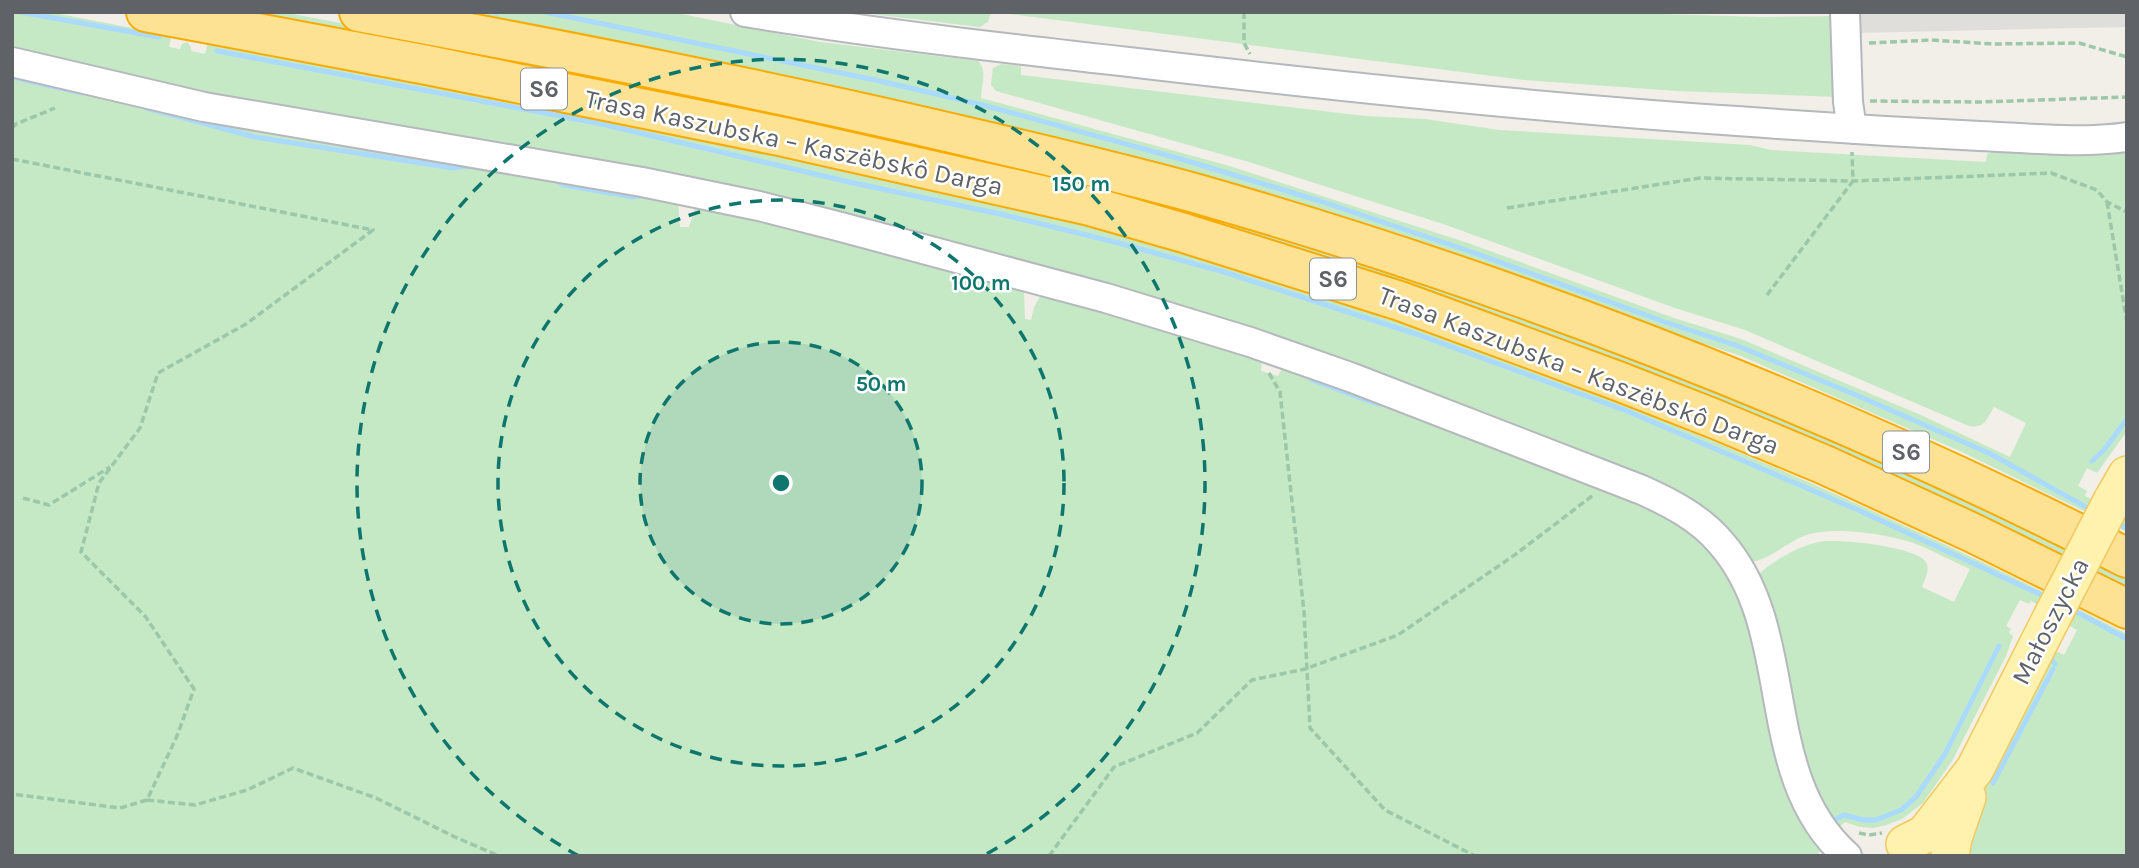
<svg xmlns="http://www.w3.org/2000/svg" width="2139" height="868" viewBox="0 0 2139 868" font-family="Karla,sans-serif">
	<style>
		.industrial { fill: #e0deda }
		.green { fill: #c5e8c5 }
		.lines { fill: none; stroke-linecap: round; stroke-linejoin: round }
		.stream { stroke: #aadaff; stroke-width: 5 }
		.minor-casing { stroke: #b5b8bc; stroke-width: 32 }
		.major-casing { stroke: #f2c960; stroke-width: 40 }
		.highway-casing { stroke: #f9ab00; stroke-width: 42 }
		.path { stroke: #9cc7a9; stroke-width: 3.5; stroke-dasharray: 7 3.5; stroke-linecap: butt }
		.minor { stroke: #fff; stroke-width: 28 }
		.major { stroke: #fff2af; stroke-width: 37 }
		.highway { stroke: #fde293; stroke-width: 38 }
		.major-bridge-casing { stroke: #f2c960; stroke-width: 40; stroke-linecap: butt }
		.major-bridge { stroke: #fff2af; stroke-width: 37 }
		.ring { fill: none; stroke: #0f766e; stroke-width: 3.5; stroke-dasharray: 12 9 }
		.labels { text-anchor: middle; stroke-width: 5; stroke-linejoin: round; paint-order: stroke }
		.shield { fill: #fff; stroke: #8f9295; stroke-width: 2 }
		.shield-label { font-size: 24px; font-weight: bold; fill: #5f6368 }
		.street-label { font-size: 26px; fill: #5f6368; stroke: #fff }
		.centre { fill: #0f766e; stroke: #fff; stroke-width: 3.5 }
		.ring-label { font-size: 21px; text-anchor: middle; font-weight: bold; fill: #0f766e; stroke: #fff; stroke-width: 5; stroke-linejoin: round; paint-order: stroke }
	</style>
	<rect width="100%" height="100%" fill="#f1efe8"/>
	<path class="industrial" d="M 1857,12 L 2127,12 L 2127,27 L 1857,33 Z"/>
	<path class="green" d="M 12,12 L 49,12 L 205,42 L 204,44 L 171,38 L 169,47 L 180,49 L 182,44 L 187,42 L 191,47 L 191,51 L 205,54 L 208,42 C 367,72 527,101 686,133 C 752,147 818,163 884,178 C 976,199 1068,219 1159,245 C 1494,341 1818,476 2127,634 L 2127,856 L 1965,856 L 1966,836 L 1987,778 L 2054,650 L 2064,655 L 2077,630 L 2067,624 L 2068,620 L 2031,601 L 2029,604 L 2020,600 L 2006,626 L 2011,629 L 2009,633 L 2013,636 L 2006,656 L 1952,761 L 1923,803 L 1902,819 L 1886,825 L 1873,828 L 1860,827 L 1845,822 L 1836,830 L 1808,784 L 1757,576 C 1770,562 1801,545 1819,542 C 1837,538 1915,547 1925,561 C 1931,569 1925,578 1922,587 L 1954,602 L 1970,569 C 1952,561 1934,551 1916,544 C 1889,534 1831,525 1804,536 C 1785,543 1766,563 1746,562 L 1719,531 L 1167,309 L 12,55 Z
		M 221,12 L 282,12 L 568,66 L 880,130 L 1308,242 L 1727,390 L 2127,573 L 2127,592 L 1486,317 Z
		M 456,12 L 672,12 L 820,42 L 978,61 C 988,70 981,86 981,98 L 1226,165 L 1468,243 L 1674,318 L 1741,339 L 1923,416 L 2010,457 L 2026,423 L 1994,407 C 1987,418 1985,429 1969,426 L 1745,330 L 1675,308 L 1446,225 L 1249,162 L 996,91 L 991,85 L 993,68 L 1001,64 L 1021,66 L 1021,75 L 1365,116 L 1425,119 L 1499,130 L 1750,145 L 1771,150 L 1986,162 L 1987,154 L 2001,149 L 2127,149 L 2127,431 L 2097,473 L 2087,468 L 2078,486 L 2087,491 L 2085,496 L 2123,515 L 2127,512 L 2127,532 L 1960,451 L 1741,356 L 1668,332 L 1504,271 L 1383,231 L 1140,159 L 979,119 Z
		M 855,12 L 991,12 L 988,22 L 980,27 Z
		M 1594,12 L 1762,17 L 1836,16 L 1839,97 L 1677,91 L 1524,80 L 1002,13 Z
		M 12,70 L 678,203 L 680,227 L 689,227 L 696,205 L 1019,282 L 1024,293 L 1025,319 L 1031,320 L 1034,307 L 1042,293 L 1262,359 L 1261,371 L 1278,376 L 1283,367 L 1608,485 L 1694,529 L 1736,579 L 1808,832 L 1821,848 L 1817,856 L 12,856 Z"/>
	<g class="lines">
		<path class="stream" d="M 20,12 L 159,37
			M 545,12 L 880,81 L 983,105 L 1184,160 L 1320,201 L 1469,251 L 1665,322 L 1738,346 L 1856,395 L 1991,454 L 2093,511
			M 496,13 L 496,12
			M 217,51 L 597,123 L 849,182 L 1000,214 L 1111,241 L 1224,272 L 1419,335 L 1627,411 L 1858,510 L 2046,597
			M 12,77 L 82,93
			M 146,108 L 255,137 L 453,168 L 469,166
			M 555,180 L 564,185 L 633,197 L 644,195
			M 1306,374 L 1312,380 L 1377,404 L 1387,404
			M 2092,461 L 2104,450 L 2127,419
			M 2114,522 L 2127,528
			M 2071,609 L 2127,639
			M 2046,656 L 2050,657 L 2055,664
			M 1993,783 L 2053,669
			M 1836,819 L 1844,815 L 1864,820 L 1876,820 L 1901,810 L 1916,797 L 1945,754 L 1999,646"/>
		<defs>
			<path id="minor" d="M 745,12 C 878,34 1012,49 1146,64 C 1343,87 1539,108 1737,121 C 1818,127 1899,132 1980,136 C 2029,138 2079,144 2127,137
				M 1845,12 L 1848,102 L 1852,129
				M 12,62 L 204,107 L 642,182 L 759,206 L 841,227 L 1106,298 L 1250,342 L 1350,377 L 1642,490 C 1671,503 1700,518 1721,543 C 1799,632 1755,774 1847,856"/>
			<path id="major" d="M 2112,501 L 2127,475
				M 1905,844 L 1925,834 L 1975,769 L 2051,619
				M 1950,856 L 1953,838 L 1967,797"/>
			<path id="highway" d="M 146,12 L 427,65 L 784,137 L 1090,206 L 1184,233 L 1400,301 L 1618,381 L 1715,419 L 1825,465 L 1973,533 L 2127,609
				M 359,12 C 567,51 775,91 981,140 C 1053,157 1126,174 1198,194 C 1519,286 1829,406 2127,558"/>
		</defs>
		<use href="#minor" class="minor-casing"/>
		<use href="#major" class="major-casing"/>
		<use href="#highway" class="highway-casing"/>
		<path class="path" d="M 1244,12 L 1244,43 L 1250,54
			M 1869,43 L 1931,40 L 1994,44 L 2079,43 L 2127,57
			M 1870,101 L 1981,102 L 2127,97
			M 12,128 L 16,124 L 55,108
			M 12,159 L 373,230 L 246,324 L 158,373 L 140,428 L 99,483 L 81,552 L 145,616 L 194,689 L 177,736 L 147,800 L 120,808 L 12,794
			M 2107,202 L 2127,323
			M 1507,208 L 1700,178 L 1853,181 L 2051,173 L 2097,190 L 2107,202 L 2127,212
			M 1767,295 L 1853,181 L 1852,152
			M 1269,373 L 1280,392 L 1304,612 L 1310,728 L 1385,810 L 1475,856
			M 23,498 L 49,505 L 110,467
			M 147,800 L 195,805 L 247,790 L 293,768 L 376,798 L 455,837 L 499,856
			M 1859,833 L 1869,835 L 1882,833
			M 1049,856 L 1114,767 L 1197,733 L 1252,680 L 1305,669 L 1398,635 L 1516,554 L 1592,496"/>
		<use href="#minor" class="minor"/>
		<use href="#major" class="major"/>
		<use href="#highway" class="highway"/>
		<defs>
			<path id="major-bridge" d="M 2051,619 L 2112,501"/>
		</defs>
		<use href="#major-bridge" class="major-bridge-casing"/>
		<use href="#major-bridge" class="major-bridge"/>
	</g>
	<circle cx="781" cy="483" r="141" fill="#0f766e" fill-opacity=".12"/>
	<g class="ring">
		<circle cx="781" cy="483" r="141"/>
		<circle cx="781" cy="483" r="283"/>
		<path d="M579 856A424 424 0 1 1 983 856"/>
	</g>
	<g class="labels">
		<g class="shield">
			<rect x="521" y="68.5" width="46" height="41" rx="5"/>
			<rect x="1310" y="258.5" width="46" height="41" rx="5"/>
			<rect x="1883" y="431.5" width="46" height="41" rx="5"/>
		</g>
		<g class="shield-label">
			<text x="544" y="97">S6</text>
			<text x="1333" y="287">S6</text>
			<text x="1906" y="460">S6</text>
		</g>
		<g class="street-label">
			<text transform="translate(794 142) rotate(12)" y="9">Trasa Kaszubska – Kaszëbskô Darga</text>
			<text transform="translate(1579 370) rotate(21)" y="9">Trasa Kaszubska – Kaszëbskô Darga</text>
			<text transform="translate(2050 621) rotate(-63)" y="9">Małoszycka</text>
		</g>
	</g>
	<circle cx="781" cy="483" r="10" class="centre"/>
	<g class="ring-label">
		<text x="1081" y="191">150 m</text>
		<text x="981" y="290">100 m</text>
		<text x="881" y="391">50 m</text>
	</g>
	<rect width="2139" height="868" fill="none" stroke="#5f6368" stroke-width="28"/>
</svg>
